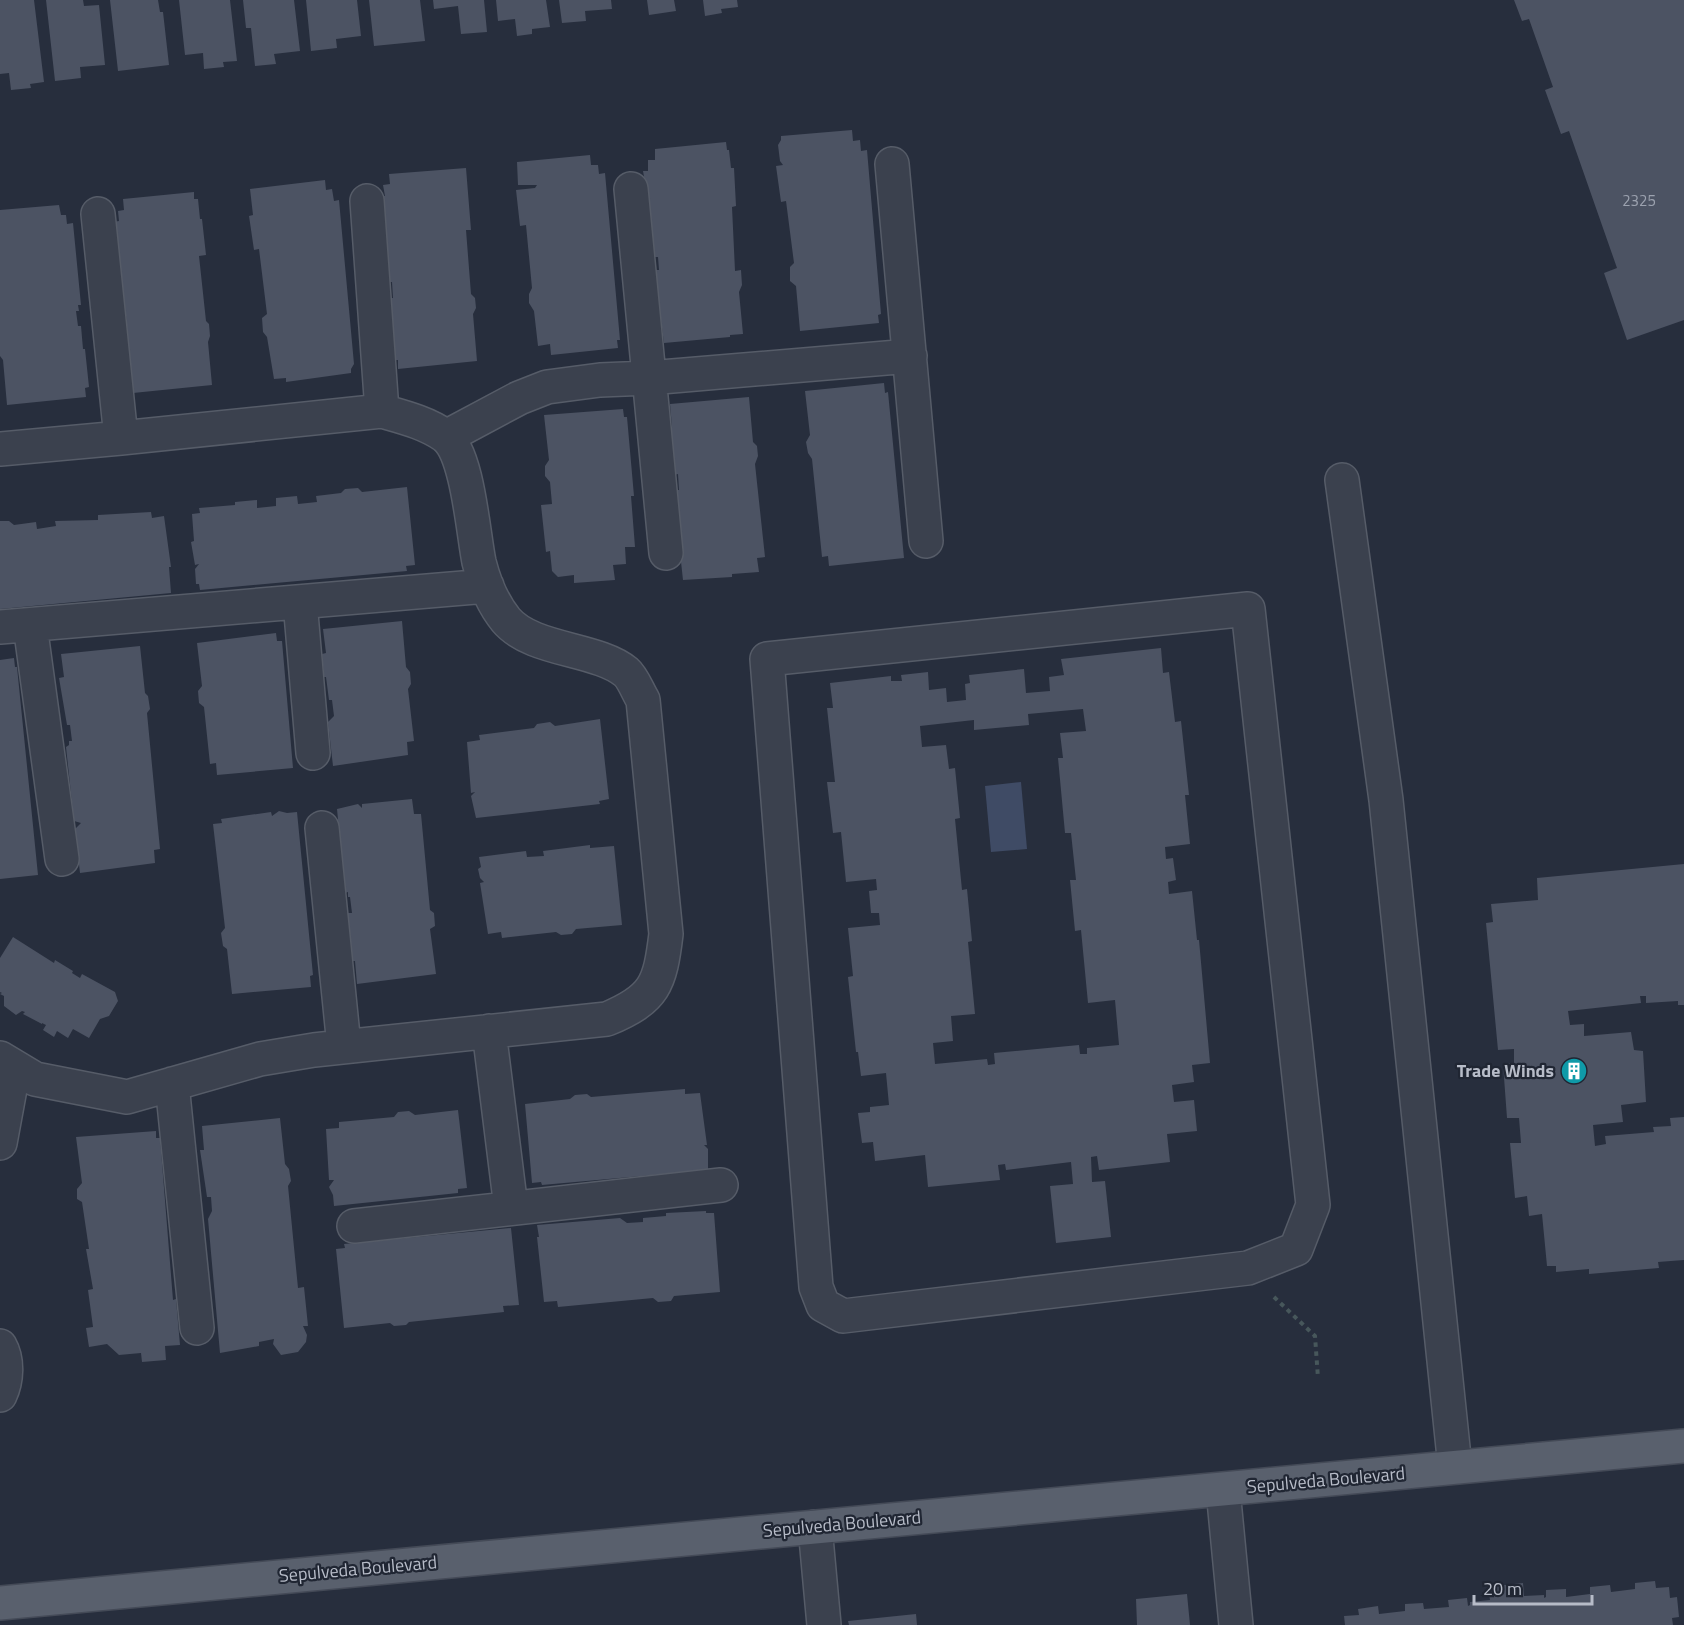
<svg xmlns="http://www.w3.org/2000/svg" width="1684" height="1625" viewBox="0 0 1684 1625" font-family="'Titillium Web',sans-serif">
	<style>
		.water { fill: #3f4b65 }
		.building { fill: #4c5363; fill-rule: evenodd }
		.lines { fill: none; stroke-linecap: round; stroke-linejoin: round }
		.minor-casing { stroke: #565c68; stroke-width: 36 }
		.major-casing { stroke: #444a57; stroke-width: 36 }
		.path { stroke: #47575b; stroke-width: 4; stroke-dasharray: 4.5 4.5; stroke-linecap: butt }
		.minor { stroke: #3b414e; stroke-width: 33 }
		.major { stroke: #59606d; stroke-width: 33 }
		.labels { text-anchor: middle; stroke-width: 4.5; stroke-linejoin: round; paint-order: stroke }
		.number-label { font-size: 15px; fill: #9ca2af }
		.poi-label { font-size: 18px; font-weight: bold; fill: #b7bcc8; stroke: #202633; text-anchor: end }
		.street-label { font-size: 18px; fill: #b7bcc8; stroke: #202633 }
	</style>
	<rect width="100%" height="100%" fill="#272e3d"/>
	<path class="water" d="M 1021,782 L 1027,849 L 991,852 L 985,786 Z"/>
	<path class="building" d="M 0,0 L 34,0 L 44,82 L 30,84 L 31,88 L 11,90 L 9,73 L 0,74 Z
		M 46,0 L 83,0 L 84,6 L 99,5 L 105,65 L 80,67 L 81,78 L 55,81 Z
		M 110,0 L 158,0 L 160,12 L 163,12 L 169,65 L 118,71 Z
		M 179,0 L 230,0 L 237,61 L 223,62 L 224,67 L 204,69 L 203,53 L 185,55 Z
		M 243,0 L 294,0 L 300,51 L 274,54 L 276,64 L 255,66 L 251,28 L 246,28 Z
		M 306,0 L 357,0 L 361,36 L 336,39 L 337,48 L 311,51 Z
		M 369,0 L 420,0 L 425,41 L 374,46 Z
		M 433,0 L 484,0 L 487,32 L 461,34 L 458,6 L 434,9 Z
		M 496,0 L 546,0 L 550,27 L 532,29 L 532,34 L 517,36 L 515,19 L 498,21 Z
		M 559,0 L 611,0 L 612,9 L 585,11 L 586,21 L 562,23 Z
		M 647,0 L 674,0 L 676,11 L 649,15 Z
		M 703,0 L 737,0 L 738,7 L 721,9 L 722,13 L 705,16 Z
		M 1514,0 L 1684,0 L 1684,320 L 1627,340 L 1604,273 L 1617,268 L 1569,131 L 1561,134 L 1545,90 L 1553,87 L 1529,19 L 1522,21 Z
		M 852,130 L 853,141 L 860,140 L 861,151 L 867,150 L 881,314 L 878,315 L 879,323 L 800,331 L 796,286 L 790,281 L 790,267 L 794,263 L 786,201 L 781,202 L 776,166 L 783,165 L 780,161 L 778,145 L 781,140 L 781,136 Z
		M 726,142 L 727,150 L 729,150 L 731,168 L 734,168 L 736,206 L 732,207 L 735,271 L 741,270 L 742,285 L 739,292 L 743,334 L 730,335 L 730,337 L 664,343 L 661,320 L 657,320 L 655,270 L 659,270 L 658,257 L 655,257 L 651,251 L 648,221 L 651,216 L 643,171 L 648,171 L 648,160 L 655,160 L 655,149 Z
		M 590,155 L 591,165 L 598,165 L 599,174 L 605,173 L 620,340 L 617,340 L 618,348 L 551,355 L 550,344 L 538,346 L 534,311 L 529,303 L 529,294 L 532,288 L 526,225 L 520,226 L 516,190 L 535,188 L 537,185 L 518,185 L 517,162 Z
		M 466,168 L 471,230 L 466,230 L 471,294 L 475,298 L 476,308 L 473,314 L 477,361 L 398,369 L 398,360 L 393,360 L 388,298 L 393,298 L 392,282 L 388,282 L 378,196 L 385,196 L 383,185 L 390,184 L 389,174 Z
		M 325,180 L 326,190 L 332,189 L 334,201 L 339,200 L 354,364 L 351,369 L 351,373 L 286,382 L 286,378 L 274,379 L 267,337 L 263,332 L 262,318 L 267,314 L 259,249 L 254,250 L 249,216 L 253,215 L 250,189 Z
		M 194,192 L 194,199 L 198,199 L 200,219 L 202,219 L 206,255 L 199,256 L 206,321 L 209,324 L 210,336 L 208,342 L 212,385 L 133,393 L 122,324 L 127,323 L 113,222 L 119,221 L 118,211 L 124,210 L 123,199 Z
		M 59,205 L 61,215 L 66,215 L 67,224 L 73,223 L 81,305 L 78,305 L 79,311 L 76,311 L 78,326 L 81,326 L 83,349 L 85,349 L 89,387 L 85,388 L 86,397 L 7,405 L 3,360 L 0,356 L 0,210 Z
		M 884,383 L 885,393 L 888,392 L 904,558 L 829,566 L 828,556 L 822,557 L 812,459 L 808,453 L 806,442 L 810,435 L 805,391 Z
		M 749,397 L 753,442 L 757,446 L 758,456 L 755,464 L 765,557 L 757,558 L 759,572 L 732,574 L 732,577 L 683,580 L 674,497 L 677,495 L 676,490 L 679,490 L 678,474 L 674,475 L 668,428 L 672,427 L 670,404 Z
		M 623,409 L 624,417 L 627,417 L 634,496 L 631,496 L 635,547 L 625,547 L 626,564 L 613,565 L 615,580 L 574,583 L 574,575 L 558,577 L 552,571 L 550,551 L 546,552 L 541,505 L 552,504 L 550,482 L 545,476 L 545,466 L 549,460 L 544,415 Z
		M 407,487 L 415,565 L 406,566 L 407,571 L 200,590 L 199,584 L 196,584 L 195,569 L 199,564 L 195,565 L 191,542 L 194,541 L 192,514 L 200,513 L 199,508 L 235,505 L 235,502 L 257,500 L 257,508 L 276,506 L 276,498 L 297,496 L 298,504 L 317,502 L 316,496 L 341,493 L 345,489 L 358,488 L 362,492 Z
		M 151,512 L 152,518 L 164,516 L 171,567 L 169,567 L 171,593 L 0,609 L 0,521 L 9,521 L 14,525 L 36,522 L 37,529 L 56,526 L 55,521 L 98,520 L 98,515 Z
		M 402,621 L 406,667 L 410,672 L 411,684 L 408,689 L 414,741 L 407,742 L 408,755 L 333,766 L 328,722 L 334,716 L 332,700 L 329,700 L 326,677 L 324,677 L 322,654 L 326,653 L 323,629 Z
		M 276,633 L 277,641 L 282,641 L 293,768 L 217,775 L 216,763 L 210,764 L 204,707 L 199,703 L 198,691 L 202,686 L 197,643 Z
		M 140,646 L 145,693 L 148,696 L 150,709 L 147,713 L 160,849 L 154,850 L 155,863 L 80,873 L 75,829 L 81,823 L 74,821 L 66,747 L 69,745 L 69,741 L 72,741 L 70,725 L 67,725 L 59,678 L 64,677 L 61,654 Z
		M 1161,648 L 1163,673 L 1169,672 L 1175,722 L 1181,721 L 1189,795 L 1185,795 L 1190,844 L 1165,847 L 1166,859 L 1173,858 L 1176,880 L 1168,882 L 1169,894 L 1192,891 L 1197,940 L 1199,940 L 1210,1063 L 1192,1065 L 1194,1082 L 1172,1085 L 1174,1102 L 1194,1100 L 1197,1131 L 1167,1134 L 1170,1162 L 1099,1170 L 1097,1156 L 1091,1157 L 1092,1182 L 1105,1181 L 1111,1237 L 1056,1243 L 1050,1186 L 1073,1184 L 1071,1162 L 1006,1170 L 1005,1164 L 998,1165 L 1000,1180 L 928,1187 L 925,1155 L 875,1161 L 873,1142 L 862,1143 L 858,1113 L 870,1112 L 870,1107 L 889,1105 L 886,1073 L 861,1076 L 858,1052 L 856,1052 L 848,977 L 853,976 L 848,928 L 880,925 L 879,913 L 871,913 L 869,891 L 877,890 L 876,879 L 846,882 L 841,832 L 833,833 L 827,782 L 835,782 L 827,708 L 833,708 L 830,683 L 891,676 L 891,681 L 902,681 L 901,675 L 928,672 L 929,690 L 946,688 L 947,702 L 966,700 L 965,684 L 970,683 L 969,675 L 1024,669 L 1026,693 L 1050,691 L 1049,677 L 1064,675 L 1061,659 ZM 1083,709 L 1086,731 L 1060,733 L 1063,758 L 1058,758 L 1065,833 L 1071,833 L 1076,880 L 1070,880 L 1075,931 L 1081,930 L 1088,1003 L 1115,1000 L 1119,1045 L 1087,1048 L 1087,1054 L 1080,1054 L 1079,1045 L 994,1053 L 995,1064 L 988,1065 L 987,1059 L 935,1064 L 933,1043 L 953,1041 L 951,1016 L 975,1014 L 968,942 L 972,941 L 967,889 L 962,890 L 955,819 L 960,818 L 955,768 L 949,769 L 946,745 L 922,747 L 920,726 L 974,720 L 974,730 L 1029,725 L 1028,714 Z
		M 14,658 L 15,667 L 17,667 L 38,875 L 0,879 L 0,660 Z
		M 600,719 L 609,799 L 599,801 L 600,804 L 476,818 L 471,796 L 475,792 L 471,793 L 467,742 L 480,740 L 479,735 L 534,728 L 537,724 L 550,722 L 555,726 Z
		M 412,799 L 414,814 L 421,814 L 430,910 L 434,913 L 435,926 L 430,929 L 436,974 L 357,984 L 355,961 L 352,961 L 349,936 L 348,913 L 352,913 L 350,897 L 348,897 L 348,892 L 345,893 L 337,809 L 358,804 L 362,808 L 362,804 Z
		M 279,811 L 287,813 L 297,812 L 313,975 L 310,976 L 311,987 L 232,994 L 227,949 L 223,946 L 221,933 L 225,928 L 213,824 L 222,823 L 221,819 L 271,812 L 272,816 Z
		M 590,845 L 590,848 L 614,846 L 622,925 L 576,929 L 572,934 L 561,935 L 556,932 L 502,938 L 501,932 L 488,934 L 480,883 L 484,882 L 480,878 L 478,869 L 481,867 L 479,857 L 526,851 L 527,857 L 544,856 L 543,851 Z
		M 1684,864 L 1684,1005 L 1678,1005 L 1678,1001 L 1646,1003 L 1646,996 L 1640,996 L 1641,1003 L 1568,1011 L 1570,1025 L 1584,1024 L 1584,1036 L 1631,1032 L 1634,1050 L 1643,1051 L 1646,1102 L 1621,1105 L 1623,1122 L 1593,1125 L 1595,1146 L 1606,1144 L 1605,1136 L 1654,1132 L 1653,1127 L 1671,1126 L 1670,1118 L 1684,1117 L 1684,1260 L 1658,1262 L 1659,1268 L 1589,1274 L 1589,1269 L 1556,1272 L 1556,1266 L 1547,1266 L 1542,1214 L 1529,1216 L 1527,1196 L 1515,1198 L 1510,1143 L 1521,1143 L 1519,1118 L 1507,1118 L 1503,1064 L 1514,1063 L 1514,1049 L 1498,1050 L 1486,923 L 1493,922 L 1491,904 L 1538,900 L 1537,878 Z
		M 13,937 L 54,963 L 55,960 L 73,971 L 72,973 L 80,978 L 82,974 L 115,992 L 118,1001 L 109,1016 L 100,1019 L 89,1038 L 73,1029 L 68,1038 L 57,1031 L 54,1037 L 43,1030 L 46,1025 L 42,1023 L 42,1024 L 23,1014 L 25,1012 L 22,1011 L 16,1015 L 4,1006 L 4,996 L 0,994 L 2,993 L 0,992 L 0,958 Z
		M 685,1089 L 685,1094 L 700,1093 L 707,1145 L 704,1145 L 708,1149 L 708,1170 L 542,1185 L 541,1182 L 532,1183 L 525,1104 L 570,1099 L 575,1095 L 587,1094 L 591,1097 Z
		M 458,1110 L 467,1188 L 458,1189 L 458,1193 L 334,1206 L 333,1195 L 329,1187 L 334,1180 L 329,1180 L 326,1129 L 339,1128 L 339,1122 L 394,1117 L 398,1112 L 409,1111 L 415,1115 Z
		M 280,1118 L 285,1164 L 289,1169 L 291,1181 L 288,1186 L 298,1288 L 304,1287 L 308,1326 L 303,1326 L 307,1335 L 306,1342 L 298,1352 L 281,1355 L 273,1344 L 274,1339 L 259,1342 L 259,1346 L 220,1353 L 208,1219 L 212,1211 L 211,1197 L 207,1197 L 200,1150 L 204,1150 L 202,1126 Z
		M 156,1131 L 156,1138 L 160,1138 L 173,1300 L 176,1299 L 180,1345 L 165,1346 L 166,1360 L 142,1362 L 141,1353 L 119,1355 L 107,1344 L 89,1347 L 86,1328 L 93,1327 L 88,1290 L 93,1289 L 86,1249 L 89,1249 L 82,1202 L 77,1199 L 77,1189 L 82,1183 L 76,1137 Z
		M 706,1211 L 706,1213 L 714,1213 L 720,1292 L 674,1296 L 671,1301 L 658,1302 L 653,1298 L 558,1307 L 557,1301 L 544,1302 L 537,1237 L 539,1237 L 537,1225 L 620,1218 L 627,1223 L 643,1222 L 643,1218 L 666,1216 L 666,1213 Z
		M 511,1228 L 519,1305 L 503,1306 L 504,1312 L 409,1322 L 406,1325 L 394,1326 L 390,1323 L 344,1328 L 336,1249 L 345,1248 L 344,1244 Z
		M 1655,1581 L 1656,1588 L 1669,1587 L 1670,1598 L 1677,1597 L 1679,1617 L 1672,1618 L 1673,1625 L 1345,1625 L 1344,1616 L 1359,1615 L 1358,1609 L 1378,1606 L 1379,1614 L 1405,1611 L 1405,1604 L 1423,1603 L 1424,1609 L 1449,1607 L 1448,1600 L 1467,1598 L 1468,1606 L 1470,1605 L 1470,1602 L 1490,1600 L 1488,1587 L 1523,1583 L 1524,1596 L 1544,1595 L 1544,1598 L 1546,1597 L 1546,1590 L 1566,1589 L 1566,1597 L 1590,1594 L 1590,1587 L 1610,1585 L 1611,1592 L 1635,1589 L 1635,1583 Z
		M 1187,1594 L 1190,1625 L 1137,1625 L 1136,1599 Z
		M 916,1614 L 917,1625 L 849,1625 L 848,1621 Z"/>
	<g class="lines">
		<defs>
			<path id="minor" d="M 892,164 L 926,541
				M 631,189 L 666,553
				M 367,201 L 382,411
				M 98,214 L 121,438
				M 446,437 L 519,398 L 547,387 L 600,380 L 649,378 L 910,356
				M 0,449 L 121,438 L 382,411 C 403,417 427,423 445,436 C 468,454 473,533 479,562 C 484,582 493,604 506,620 C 532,651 597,648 626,672 C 633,678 638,692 643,700 L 666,934 C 660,984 655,999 607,1019 L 314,1050 L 260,1059 L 127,1097 L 35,1079 L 0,1058
				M 1342,480 L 1386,800 L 1455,1467
				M 300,602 L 313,753
				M 1248,609 L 1313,1205 L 1296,1249 L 1248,1268 L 843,1316 L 823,1305 L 816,1287 L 767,659 Z
				M 30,625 L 62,859
				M 0,627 L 487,586
				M 322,828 L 344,1046
				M 489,1031 L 511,1208
				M 172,1084 L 197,1328
				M 0,1143 L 14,1067
				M 354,1226 L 721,1185
				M 0,1346 C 8,1360 7,1380 0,1395
				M 1223,1490 L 1236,1625
				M 815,1527 L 824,1625"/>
			<path id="major" d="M 0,1603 L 1684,1446"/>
		</defs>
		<use href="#minor" class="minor-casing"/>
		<use href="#major" class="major-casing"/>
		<path class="path" d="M 1274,1297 L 1315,1336 L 1318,1378"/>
		<use href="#minor" class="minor"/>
		<use href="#major" class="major"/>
	</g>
	<defs>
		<symbol id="building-disc" viewBox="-11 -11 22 22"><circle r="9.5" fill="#0f9aa8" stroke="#202633"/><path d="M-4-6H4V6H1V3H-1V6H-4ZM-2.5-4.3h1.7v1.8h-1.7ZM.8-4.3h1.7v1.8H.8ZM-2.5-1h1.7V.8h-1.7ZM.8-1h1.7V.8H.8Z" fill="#fff"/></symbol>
	</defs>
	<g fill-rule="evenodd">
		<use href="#building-disc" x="1559" y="1056" width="30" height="30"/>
	</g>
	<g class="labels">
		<g class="number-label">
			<text x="1639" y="206">2325</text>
		</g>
		<g class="poi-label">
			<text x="1554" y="1077">Trade Winds</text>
		</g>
		<g class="street-label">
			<text transform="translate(1326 1480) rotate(-5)" y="6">Sepulveda Boulevard</text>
			<text transform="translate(842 1524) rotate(-5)" y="6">Sepulveda Boulevard</text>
			<text transform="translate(358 1569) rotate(-5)" y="6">Sepulveda Boulevard</text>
		</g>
	</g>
	<path d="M1474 1595v9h118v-9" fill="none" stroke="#b7bcc8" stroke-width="3"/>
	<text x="1483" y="1595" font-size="18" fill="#b7bcc8" stroke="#202633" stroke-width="4.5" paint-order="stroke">20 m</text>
</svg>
